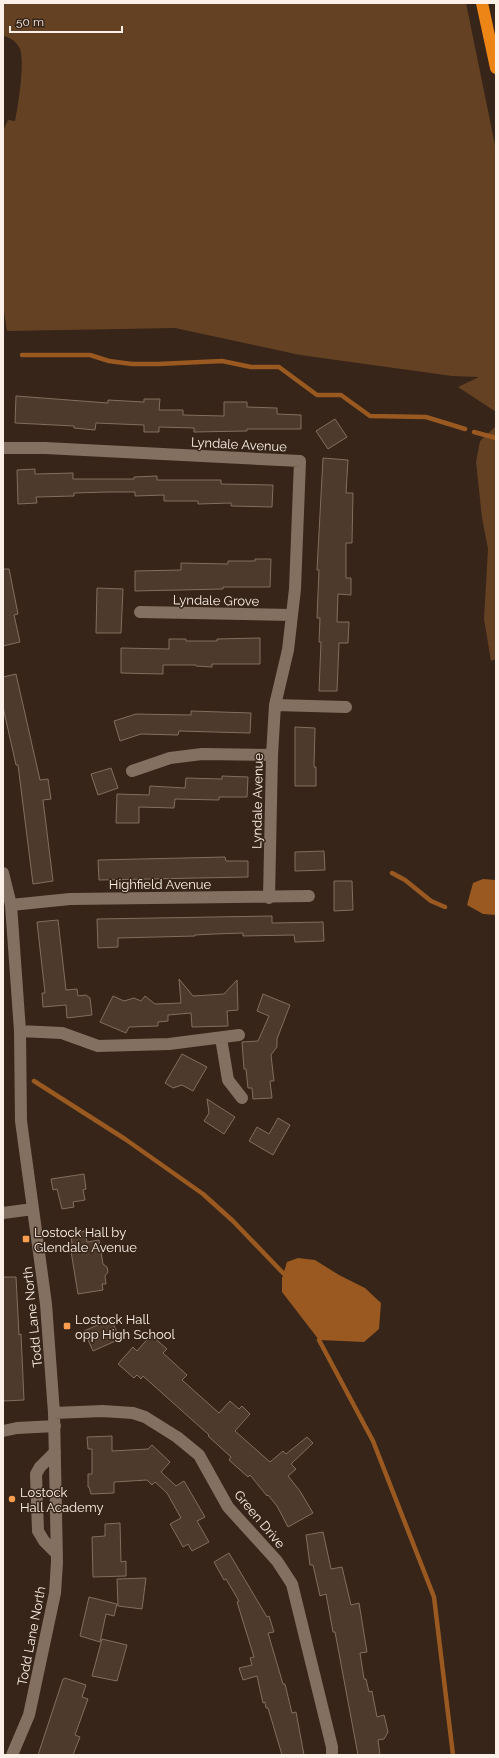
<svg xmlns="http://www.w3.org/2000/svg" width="499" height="1758" viewBox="0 0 499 1758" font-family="Raleway,sans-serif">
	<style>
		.green { fill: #654124 }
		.water { fill: #995920 }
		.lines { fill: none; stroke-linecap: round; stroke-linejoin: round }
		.stream { stroke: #995920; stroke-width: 4.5 }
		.building { fill: #4d3a2c; stroke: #826e5f }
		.minor { stroke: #847061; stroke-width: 12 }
		.highway { stroke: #ed8416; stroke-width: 12 }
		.poi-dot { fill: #fb9e50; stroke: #362518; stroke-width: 1.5 }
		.labels { text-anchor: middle; stroke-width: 3; stroke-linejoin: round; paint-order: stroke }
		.street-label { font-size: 13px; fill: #fcf0e8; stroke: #362518 }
		.poi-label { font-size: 13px; fill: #fcf0e8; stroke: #362518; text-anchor: start }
	</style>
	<rect width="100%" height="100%" fill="#362518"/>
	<path class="green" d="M 3,3 L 466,3 L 496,150 L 496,412 L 458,387 L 485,374 L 479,377 L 452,376 L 300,355 L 175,328 L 7,331 L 3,305 L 3,131 L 8,120 L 15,121 C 18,106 25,63 20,49 C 17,42 10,37 3,36 Z
		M 496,426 L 496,659 L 491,661 L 484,619 L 488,549 L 482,518 L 476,462 L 480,441 Z"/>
	<path class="water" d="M 483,879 L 496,880 L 496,915 L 483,914 L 467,905 L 473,883 Z
		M 298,1258 L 315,1260 L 339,1275 L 365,1288 L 381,1303 L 379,1329 L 364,1342 L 319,1340 L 282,1292 L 282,1278 L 287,1262 Z"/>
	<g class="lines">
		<path class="stream" d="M 22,355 L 90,355 L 109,361 L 132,364 L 158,364 L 222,361 L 251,367 L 279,367 L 317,395 L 341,395 L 370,416 L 426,417 L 465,429
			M 474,432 L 496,438
			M 392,873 L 405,880 L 431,901 L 445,907
			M 34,1081 L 125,1139 L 203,1194 L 233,1221 L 283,1273
			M 319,1340 L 373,1441 L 434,1597 L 453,1755"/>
	</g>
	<path class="building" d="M 16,396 L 108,403 L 108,400 L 144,402 L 144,399 L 160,399 L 159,410 L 183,410 L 183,415 L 224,416 L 224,402 L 247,402 L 247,407 L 277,408 L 277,414 L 301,415 L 301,429 L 247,429 L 247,431 L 194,432 L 194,428 L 159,427 L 159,432 L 144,432 L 144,425 L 96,423 L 95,430 L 74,428 L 74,426 L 15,423 Z
		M 335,419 L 347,437 L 328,449 L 316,431 Z
		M 323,458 L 348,460 L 346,493 L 353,493 L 352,543 L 346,543 L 346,578 L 351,578 L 351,595 L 338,594 L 337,622 L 349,622 L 348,643 L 339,643 L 337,691 L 319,691 L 321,642 L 319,642 L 320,618 L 317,618 L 319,570 L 317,570 Z
		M 35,469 L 35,474 L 73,473 L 73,479 L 134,479 L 134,477 L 157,476 L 157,480 L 221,480 L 221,484 L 273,485 L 272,507 L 231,506 L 231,503 L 198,504 L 198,501 L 164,501 L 164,495 L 135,496 L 135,492 L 109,492 L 74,493 L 74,496 L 36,497 L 37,503 L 18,504 L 17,470 Z
		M 255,559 L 271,559 L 270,587 L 223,587 L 223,589 L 135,591 L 135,571 L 181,570 L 181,563 L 228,564 L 228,561 L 255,561 Z
		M 3,569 L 9,569 L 18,614 L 14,615 L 20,642 L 3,646 Z
		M 97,588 L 123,589 L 121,633 L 96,633 Z
		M 260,638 L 260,664 L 212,664 L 212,667 L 196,666 L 196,665 L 163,665 L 163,674 L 121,673 L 121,648 L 169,649 L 169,639 L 186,639 L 186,641 L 217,641 L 217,639 Z
		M 16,674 L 40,780 L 48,779 L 51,799 L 43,800 L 53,881 L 33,884 L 18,765 L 16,765 L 3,707 L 3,677 Z
		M 191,711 L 251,713 L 250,733 L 179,731 L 178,735 L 141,734 L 120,741 L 114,721 L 136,714 L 191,715 Z
		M 295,727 L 315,728 L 314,767 L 316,767 L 316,786 L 295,786 Z
		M 111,768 L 118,788 L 98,795 L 91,774 Z
		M 222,776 L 248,777 L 247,797 L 219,797 L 219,800 L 175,799 L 174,808 L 139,807 L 139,823 L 116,823 L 117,794 L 149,795 L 150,786 L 185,788 L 186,778 L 222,779 Z
		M 324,851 L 325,870 L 295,871 L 295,852 Z
		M 225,857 L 226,861 L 248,861 L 248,877 L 99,880 L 98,860 Z
		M 334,881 L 352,881 L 353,910 L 334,911 Z
		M 272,916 L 272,923 L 323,922 L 324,941 L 295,942 L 294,935 L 243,936 L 243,933 L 214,934 L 195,935 L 195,936 L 118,938 L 118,947 L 98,948 L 97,919 Z
		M 58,920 L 66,990 L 77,989 L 78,996 L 86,995 L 90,998 L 92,1015 L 67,1018 L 66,1005 L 43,1007 L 42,993 L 45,993 L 37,922 Z
		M 179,979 L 193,996 L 224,994 L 237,980 L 238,1010 L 227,1011 L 228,1026 L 192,1027 L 191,1013 L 168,1015 L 168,1021 L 158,1022 L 158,1026 L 129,1027 L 126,1033 L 100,1022 L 113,996 L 124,1001 L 134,998 L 141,1001 L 145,996 L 155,1004 L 181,1003 Z
		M 263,994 L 290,1005 L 277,1039 L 277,1047 L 271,1055 L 274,1081 L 270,1081 L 272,1098 L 253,1099 L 252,1088 L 248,1088 L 246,1069 L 244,1069 L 242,1042 L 258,1041 L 269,1016 L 257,1011 Z
		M 182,1054 L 207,1067 L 193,1091 L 182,1085 L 173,1088 L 165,1083 Z
		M 207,1099 L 235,1117 L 224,1134 L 204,1121 L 209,1113 Z
		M 278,1118 L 290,1125 L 273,1155 L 249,1141 L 257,1127 L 269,1134 Z
		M 84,1174 L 86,1189 L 83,1190 L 85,1200 L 73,1202 L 74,1207 L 62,1209 L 57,1189 L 53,1190 L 51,1179 Z
		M 85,1231 L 87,1242 L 99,1240 L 103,1264 L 107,1267 L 108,1272 L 105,1276 L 106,1284 L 102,1284 L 103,1290 L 78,1294 L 70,1245 L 72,1244 L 71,1234 Z
		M 3,1277 L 16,1277 L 19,1335 L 21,1334 L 24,1400 L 4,1401 L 3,1396 Z
		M 111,1319 L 120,1339 L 93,1351 L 84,1331 Z
		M 151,1335 L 167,1349 L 163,1353 L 187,1375 L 182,1380 L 219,1413 L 230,1401 L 239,1409 L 242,1406 L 250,1414 L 235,1431 L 270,1462 L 283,1451 L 286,1454 L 307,1437 L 313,1443 L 291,1464 L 296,1469 L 288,1476 L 300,1491 L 313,1513 L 288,1527 L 277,1506 L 268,1495 L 267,1496 L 250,1475 L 248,1477 L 229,1460 L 231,1457 L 208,1436 L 209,1435 L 143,1376 L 141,1379 L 137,1375 L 134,1378 L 118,1364 L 133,1347 L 137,1351 Z
		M 112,1436 L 112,1451 L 148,1449 L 152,1445 L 170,1462 L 161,1472 L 176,1486 L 184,1481 L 205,1517 L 197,1521 L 209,1542 L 192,1551 L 188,1544 L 183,1547 L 170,1524 L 181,1518 L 167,1493 L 155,1482 L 152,1485 L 147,1480 L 114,1482 L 114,1493 L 91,1494 L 89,1487 L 88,1487 L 88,1474 L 92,1474 L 92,1449 L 88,1449 L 87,1437 Z
		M 120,1523 L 121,1562 L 126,1561 L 126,1576 L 93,1577 L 92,1537 L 105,1536 L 105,1524 Z
		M 323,1532 L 331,1569 L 342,1567 L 351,1605 L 359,1603 L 367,1652 L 360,1653 L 364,1679 L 366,1679 L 369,1692 L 372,1691 L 377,1717 L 384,1715 L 388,1732 L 384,1739 L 378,1740 L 380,1755 L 358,1755 L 335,1632 L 333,1632 L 326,1594 L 320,1596 L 313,1565 L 310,1565 L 306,1535 Z
		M 229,1553 L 267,1617 L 269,1616 L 274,1632 L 268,1633 L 283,1684 L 285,1684 L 292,1713 L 296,1712 L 304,1755 L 282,1755 L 268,1708 L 266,1708 L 265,1702 L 263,1703 L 257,1676 L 243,1680 L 239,1668 L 252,1665 L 250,1658 L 254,1657 L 237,1602 L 239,1601 L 226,1579 L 224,1580 L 214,1562 Z
		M 146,1578 L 142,1609 L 118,1606 L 117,1579 Z
		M 89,1597 L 117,1604 L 114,1616 L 106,1614 L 100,1642 L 80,1636 Z
		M 102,1639 L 127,1645 L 117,1681 L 92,1676 Z
		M 65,1678 L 86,1685 L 82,1697 L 88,1699 L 75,1735 L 80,1737 L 73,1755 L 38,1755 L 63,1679 Z"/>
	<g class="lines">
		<path class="minor" d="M 3,448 L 45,448 L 300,461 L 295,589 L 288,650 L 275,705 L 272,755 L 269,898
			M 140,612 L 292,615
			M 275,705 L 346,707
			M 132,771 L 170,758 L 202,754 L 272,755
			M 3,873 L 11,905 L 20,1031 L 21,1121 L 46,1304 L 54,1413 L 57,1562 L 55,1593 L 29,1715 L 12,1755
			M 11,905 L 70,899 L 309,896
			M 20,1031 L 62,1033 L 98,1046 L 169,1044 L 239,1035
			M 221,1038 L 228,1080 L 242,1098
			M 3,1213 L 33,1209
			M 54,1413 L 102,1411 L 133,1413 L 145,1417 L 177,1437 L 199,1455 L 228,1507 L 277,1561 L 292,1584 L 332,1747 L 332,1755
			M 3,1431 L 17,1428 L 55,1426
			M 55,1452 L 40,1467 L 36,1474 L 38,1531 L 44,1541 L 57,1554"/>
		<path class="highway" d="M 482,3 L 496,68"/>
	</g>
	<g class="poi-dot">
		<rect x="22" y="1235" width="8" height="8" rx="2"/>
		<rect x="63" y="1322" width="8" height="8" rx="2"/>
		<circle cx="12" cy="1499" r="4"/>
	</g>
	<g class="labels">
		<g class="street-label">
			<text transform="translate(239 444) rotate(3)" y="5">Lyndale Avenue</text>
			<text transform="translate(216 600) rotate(1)" y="5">Lyndale Grove</text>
			<text transform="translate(257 801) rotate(-89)" y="5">Lyndale Avenue</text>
			<text x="160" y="889">Highfield Avenue</text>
			<text transform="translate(32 1317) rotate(-96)" y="5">Todd Lane North</text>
			<text transform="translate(260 1519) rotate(50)" y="5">Green Drive</text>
			<text transform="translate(31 1636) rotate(-79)" y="5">Todd Lane North</text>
		</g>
		<g class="poi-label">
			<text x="34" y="1237">Lostock Hall by<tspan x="34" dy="15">Glendale Avenue</tspan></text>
			<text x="75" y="1324">Lostock Hall<tspan x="75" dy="15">opp High School</tspan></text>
			<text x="20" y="1497">Lostock<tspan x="20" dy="15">Hall Academy</tspan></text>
		</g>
	</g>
	<rect width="499" height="1758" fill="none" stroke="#fcf0e8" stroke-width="8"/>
	<path d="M10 26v6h112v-6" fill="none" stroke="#fcf0e8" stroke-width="2"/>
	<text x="16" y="26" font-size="12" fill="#fcf0e8" stroke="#362518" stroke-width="3" paint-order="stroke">50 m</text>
</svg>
